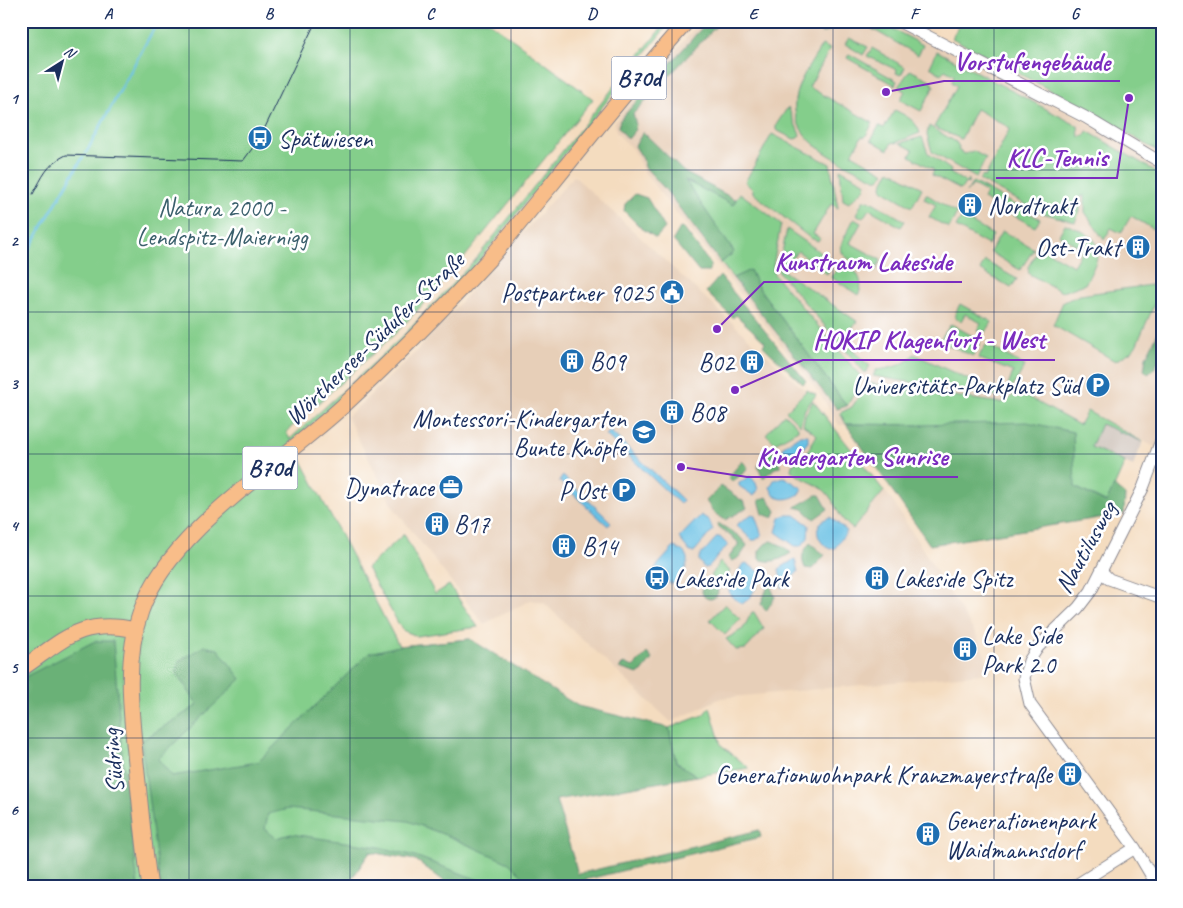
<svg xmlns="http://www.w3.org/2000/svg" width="1183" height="908" viewBox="0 0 1183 908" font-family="Caveat,sans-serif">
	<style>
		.built { fill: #e7cfb8 }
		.industrial { fill: #cec2b9 }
		.green { fill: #84ce8b; stroke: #507e74 }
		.forest { fill: #6bb177; stroke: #43706a }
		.water { fill: #67c0e4; stroke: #4178a1 }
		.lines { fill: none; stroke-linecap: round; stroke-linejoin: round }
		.stream { stroke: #67c0e4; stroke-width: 2.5 }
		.minor-casing { stroke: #88868e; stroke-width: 13 }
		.major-casing { stroke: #88868e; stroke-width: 17 }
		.minor { stroke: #fff; stroke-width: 11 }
		.major { stroke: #f8bd89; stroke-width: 15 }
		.tram { stroke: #1b2f5e; stroke-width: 1 }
		.grid { fill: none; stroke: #1b2f5e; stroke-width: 1; stroke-opacity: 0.55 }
		.labels { text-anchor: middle; stroke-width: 5; stroke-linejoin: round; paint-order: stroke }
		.shield { fill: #fff; stroke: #5f6d8e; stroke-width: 1 }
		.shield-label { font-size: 24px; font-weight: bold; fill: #1b2f5e }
		.poi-label { font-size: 25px; fill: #1b2f5e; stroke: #fff; text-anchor: start }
		.park-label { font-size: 25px; fill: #3a5f6c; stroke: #fff }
		.street-label { font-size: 25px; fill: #1b2f5e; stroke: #fff }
		.leader { fill: none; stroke: #7b2cbf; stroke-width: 2 }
		.callout-dot { fill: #7b2cbf; stroke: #fff; stroke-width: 2 }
		.callout-label { font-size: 26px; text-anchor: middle; font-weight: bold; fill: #7b2cbf; stroke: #fff; stroke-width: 5; stroke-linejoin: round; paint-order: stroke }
		.neatline { fill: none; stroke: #1b2f5e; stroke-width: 2 }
		.grid-label { font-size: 16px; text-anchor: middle; font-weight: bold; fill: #1b2f5e }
	</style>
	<rect width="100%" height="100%" fill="#fff"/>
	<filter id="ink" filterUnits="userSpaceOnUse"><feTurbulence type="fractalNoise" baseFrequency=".02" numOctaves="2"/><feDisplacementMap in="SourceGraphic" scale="10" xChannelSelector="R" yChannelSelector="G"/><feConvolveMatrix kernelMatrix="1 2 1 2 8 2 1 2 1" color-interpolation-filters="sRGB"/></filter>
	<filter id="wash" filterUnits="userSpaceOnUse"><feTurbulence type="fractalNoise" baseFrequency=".0096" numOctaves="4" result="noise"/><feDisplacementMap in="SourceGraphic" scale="20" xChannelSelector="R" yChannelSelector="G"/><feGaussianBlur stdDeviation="1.12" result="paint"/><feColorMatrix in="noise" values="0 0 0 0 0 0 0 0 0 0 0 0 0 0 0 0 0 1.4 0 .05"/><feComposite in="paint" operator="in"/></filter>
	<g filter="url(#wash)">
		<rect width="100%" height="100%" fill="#f4dcbf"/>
		<path class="built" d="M 701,21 L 898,21 L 1162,163 L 1162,438 L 1158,449 L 1088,411 L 1079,425 L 839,425 L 820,394 L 643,171 L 634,151 L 616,132 L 615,122 L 622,112 Z
			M 574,176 L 811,396 L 892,500 L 978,638 L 992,673 L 721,698 L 671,722 L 544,603 L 531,600 L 484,624 L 394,508 L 347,417 L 414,354 Z"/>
		<path class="industrial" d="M 1101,423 L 1143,442 L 1133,466 L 1090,447 Z"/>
		<path class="green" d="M 21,21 L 488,21 L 593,99 L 451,274 L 397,332 L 286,432 L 290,439 L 400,339 L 475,260 L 667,21 L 671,21 L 478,262 L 402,342 L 292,442 L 399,646 L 470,639 L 571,887 L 484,887 L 481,884 L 452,887 L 416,860 L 370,852 L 346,887 L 21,887 Z
			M 814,21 L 827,21 L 834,27 L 828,32 L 822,33 L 814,27 Z
			M 858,21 L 878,21 L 923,45 L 918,55 Z
			M 961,21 L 1162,21 L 1162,154 L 1091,112 L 952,38 Z
			M 849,38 L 868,47 L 863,55 L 845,44 Z
			M 822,45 L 830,49 L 809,87 L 873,123 L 865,137 L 862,136 L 852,154 L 885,173 L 879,179 L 875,179 C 844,162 790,145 795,100 C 797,81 813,61 822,45 Z
			M 872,48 L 905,67 L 901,75 L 896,73 L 897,70 L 867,56 Z
			M 937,51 L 1078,126 L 1079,137 L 1085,136 L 1087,131 L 1162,175 L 1162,234 L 1131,216 L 1121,233 L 1111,228 L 1104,240 L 1085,212 L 1085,196 L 1081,196 L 1080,211 L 1075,222 L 1039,212 L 979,180 L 982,176 L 985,177 L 1010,128 L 976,109 L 961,139 L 934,127 L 957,86 L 952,82 L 954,75 L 945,70 L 941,74 L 930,67 Z
			M 849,54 L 897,81 L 895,85 L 847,58 Z
			M 910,70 L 930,80 L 934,86 L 921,111 L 900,100 L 905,91 L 898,87 Z
			M 788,107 L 800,135 L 798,138 L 794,139 L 776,130 L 776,125 Z
			M 895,110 C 906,116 916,120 920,133 L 895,143 L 892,142 L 888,150 L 871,140 L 879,126 L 884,128 Z
			M 929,126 L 956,142 L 959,147 L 958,150 L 965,154 L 973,151 L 986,158 L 976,178 L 932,152 L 927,134 Z
			M 772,134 L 830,164 L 838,208 L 831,204 L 813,234 L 820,238 L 818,241 L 810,238 L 753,193 L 753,190 L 745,182 Z
			M 922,137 L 928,153 L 951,170 L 950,173 L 965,182 L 969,179 L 968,184 L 965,183 L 961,190 L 932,175 L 934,170 L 910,156 L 913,150 L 900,143 Z
			M 840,169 L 866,183 L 865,188 L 849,203 L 843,200 Z
			M 890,170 L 922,188 L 912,207 L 883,190 L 882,185 Z
			M 684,180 L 733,204 L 740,193 L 781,224 L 773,266 L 774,274 L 863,379 L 847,406 L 758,287 L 750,271 L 733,278 L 721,263 L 734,252 Z
			M 973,182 L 1040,219 L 1035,227 L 983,199 L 986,192 L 973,185 L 966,193 Z
			M 926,194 L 957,213 L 949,228 L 929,217 L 936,205 L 924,199 Z
			M 869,200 L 905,221 L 901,227 L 869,209 L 863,218 L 856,214 L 863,201 Z
			M 962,217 L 993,235 L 988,245 L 956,227 Z
			M 854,219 L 861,223 L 850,243 L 881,260 L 876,270 L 872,272 C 836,252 834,256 854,219 Z
			M 1065,224 C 1105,239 1105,248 1085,284 L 1062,292 L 1029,274 L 1028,267 L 1040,247 L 1073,266 L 1083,249 L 1059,235 Z
			M 787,229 L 833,261 L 827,274 L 798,251 L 782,270 L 858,322 L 849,330 L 851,332 L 849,338 L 855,353 L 870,366 L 865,373 L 778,271 Z
			M 1002,231 L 1034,249 L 1020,270 L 990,252 Z
			M 985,261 L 1017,279 L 1011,288 L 980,270 Z
			M 841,264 C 855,265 866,282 858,295 L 831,277 Z
			M 1151,285 L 1156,289 L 1159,294 L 1136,346 L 1132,351 L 1115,361 L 1053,325 L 1063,302 L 1080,295 Z
			M 960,304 L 992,322 L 986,332 L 977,331 L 981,323 L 965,314 L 961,321 L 955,318 L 955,314 Z
			M 951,324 L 980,340 L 980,345 L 973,356 L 939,341 Z
			M 988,345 L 1025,366 L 1009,393 L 997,397 L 873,376 L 876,370 C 888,369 907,365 914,354 L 982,386 L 1005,395 L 1013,372 L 978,358 L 985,346 Z
			M 868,383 L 1001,403 L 1010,398 L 1017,391 L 1079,425 L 1087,411 L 1143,442 L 1101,424 L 1091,447 L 1125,462 L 1107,503 L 1075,487 L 922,425 L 846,424 L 840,413 L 852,407 Z
			M 807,390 L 816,395 L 805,409 L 800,425 L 786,411 Z
			M 813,401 L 884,491 L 853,529 C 836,517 838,504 825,491 C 815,482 801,480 791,470 L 792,465 L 805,455 L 817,435 L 803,425 L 805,415 Z
			M 784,414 L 798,427 L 798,430 L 775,443 L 766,434 Z
			M 404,534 L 435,594 L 449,585 L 478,627 L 417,636 L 402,630 L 367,568 Z
			M 720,562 L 730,571 L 724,583 L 721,584 L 711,576 Z
			M 725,604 L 740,619 L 725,635 L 710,620 Z
			M 752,612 L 754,612 L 764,629 L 746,649 L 736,650 L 726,639 L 743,629 Z
			M 710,707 L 721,745 L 749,768 L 697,776 L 676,762 L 669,728 L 703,715 Z"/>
		<path class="forest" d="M 708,21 L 721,21 L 633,114 C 637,126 637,129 628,139 L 618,127 L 620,120 Z
			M 643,132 L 684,172 L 736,200 L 733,205 L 685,180 L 734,252 L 721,263 L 665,189 L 645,167 L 643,159 L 635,146 Z
			M 635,194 L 647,198 L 665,228 L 656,238 L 640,227 L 624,211 L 625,204 Z
			M 680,228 L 684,229 L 711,265 L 708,272 L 699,272 L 673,240 Z
			M 750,270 L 758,287 L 847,406 L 837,409 L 733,278 Z
			M 720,276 L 806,381 L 803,384 L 763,346 L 765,342 L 736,315 L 733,318 L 706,292 Z
			M 1162,325 C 1162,340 1163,365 1148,374 L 1144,370 L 1146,357 Z
			M 1027,422 L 1073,432 L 1075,487 L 1106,503 L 1114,486 L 1125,495 L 1124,514 L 930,545 L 846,424 L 922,425 Z
			M 770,451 L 773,451 L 781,467 L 775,468 L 763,478 L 758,466 Z
			M 742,461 L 748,467 L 745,472 L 733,481 L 728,478 Z
			M 721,486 L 744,502 L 747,508 L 725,520 L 714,513 L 706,501 Z
			M 816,495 L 820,495 L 828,509 L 814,519 L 803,509 L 795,507 Z
			M 767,497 L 776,511 L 773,518 L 763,514 L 759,500 Z
			M 718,523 L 739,536 L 747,545 C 744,552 739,560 731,561 L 729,557 L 738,545 L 738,542 L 718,526 Z
			M 771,541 L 783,546 L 791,553 C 780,560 771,564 759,559 L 759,551 L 765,544 Z
			M 810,543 L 825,555 L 812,569 L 805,568 C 800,557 803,552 810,543 Z
			M 769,583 L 775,597 L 766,611 L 761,604 Z
			M702 591a8 8 0 1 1 16 0a8 8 0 1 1-16 0Z
			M 470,639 L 578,706 L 669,728 L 676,762 L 697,776 L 556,800 L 578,874 L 759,830 L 761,837 L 580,881 L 581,887 L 527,887 L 526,880 L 509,863 L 448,836 L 408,821 L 288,809 L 268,814 L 265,829 L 276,838 L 291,834 L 379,847 L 415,856 L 497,887 L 484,887 L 481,884 L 452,887 L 416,860 L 370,852 L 346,887 L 160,887 L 141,741 L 198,705 L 176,673 L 179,661 L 204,646 L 218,649 L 241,679 L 158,759 L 172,776 L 258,762 L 369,653 L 399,646 Z
			M 95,641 L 113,641 L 122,753 L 138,887 L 21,887 L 21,679 Z
			M 647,653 L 652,659 L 642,672 L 638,674 L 619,668 L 624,663 L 633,667 Z"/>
		<path class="water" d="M 610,431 L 683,500 L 680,504 L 606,435 Z
			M 800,435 L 808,435 L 808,442 L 797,455 L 787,459 L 782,447 Z
			M 563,476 L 611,522 L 608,526 L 559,481 Z
			M 750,476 L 756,483 L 758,490 L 754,496 L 739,486 L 739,483 Z
			M 784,477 L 802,488 L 800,494 C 787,501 775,502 770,487 L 774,480 Z
			M 752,514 L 755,516 L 762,535 L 756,540 L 752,540 L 736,525 Z
			M 701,515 L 709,520 L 713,530 L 694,552 L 690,552 L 679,538 Z
			M 785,515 L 795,515 L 809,525 L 808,538 L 801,546 L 795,546 L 776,532 L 780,518 Z
			M 830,517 L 847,531 L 835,548 L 830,549 C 816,542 811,523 830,517 Z
			M 717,537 L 720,537 L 728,545 L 708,567 L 704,568 L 699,561 L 699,557 Z
			M 674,547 C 696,554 686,570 676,583 L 669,583 L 655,568 Z
			M 795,559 L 798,572 L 782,588 L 779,569 Z
			M 746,563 L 763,574 L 750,598 L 742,604 L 730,595 L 729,590 L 742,565 Z"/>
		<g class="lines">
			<path class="stream" d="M 86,153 L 158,21
				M 21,263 L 83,157"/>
		</g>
	</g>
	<g filter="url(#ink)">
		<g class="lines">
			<defs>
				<path id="minor" d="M 898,21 L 1085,117 L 1162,163
					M 1102,572 L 1109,579 L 1162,598
					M 1073,887 L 1135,848
					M 1158,887 L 1135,848 L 1030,704 L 1024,678 L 1029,661 L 1038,647 L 1078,608 L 1091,591 L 1143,488 L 1162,438"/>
				<path id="major" d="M 21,669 C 64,640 80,618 136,630
					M 150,887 C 144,849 141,811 137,773 C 132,720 123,662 141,611 C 169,531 280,464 342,407 C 394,359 444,308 492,256 C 512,233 531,208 551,185 C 595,130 640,74 687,21"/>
			</defs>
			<use href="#minor" class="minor-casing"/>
			<use href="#major" class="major-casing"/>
			<use href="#minor" class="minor"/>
			<use href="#major" class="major"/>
			<path class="tram" d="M 33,194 C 43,176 47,164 66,155 L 243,161 L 260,138 L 316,21"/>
		</g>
	</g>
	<path class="grid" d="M 189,21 L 189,887M 350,21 L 350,887M 511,21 L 511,887M 672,21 L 672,887M 833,21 L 833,887M 994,21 L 994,887M 21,170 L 1162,170M 21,312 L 1162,312M 21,454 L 1162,454M 21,596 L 1162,596M 21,738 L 1162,738"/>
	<defs>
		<symbol id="bus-disc" viewBox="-11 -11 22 22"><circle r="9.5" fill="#1f6fb2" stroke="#fff"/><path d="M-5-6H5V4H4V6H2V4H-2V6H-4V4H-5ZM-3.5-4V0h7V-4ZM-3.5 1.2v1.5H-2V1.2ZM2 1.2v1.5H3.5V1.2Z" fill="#fff"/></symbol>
		<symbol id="building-disc" viewBox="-11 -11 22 22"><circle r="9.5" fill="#1f6fb2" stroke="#fff"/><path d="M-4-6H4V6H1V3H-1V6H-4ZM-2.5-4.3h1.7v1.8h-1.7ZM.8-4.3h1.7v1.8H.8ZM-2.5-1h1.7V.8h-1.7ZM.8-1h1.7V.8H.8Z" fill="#fff"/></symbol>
		<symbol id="civic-disc" viewBox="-11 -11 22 22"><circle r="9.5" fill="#1f6fb2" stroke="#fff"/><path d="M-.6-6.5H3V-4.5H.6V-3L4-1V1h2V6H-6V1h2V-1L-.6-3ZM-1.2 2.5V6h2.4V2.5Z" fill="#fff"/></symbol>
		<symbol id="parking-disc" viewBox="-11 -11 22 22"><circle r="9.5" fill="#1f6fb2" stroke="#fff"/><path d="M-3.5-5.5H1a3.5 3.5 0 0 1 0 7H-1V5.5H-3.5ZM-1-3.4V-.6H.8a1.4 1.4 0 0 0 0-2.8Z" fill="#fff"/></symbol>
		<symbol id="school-disc" viewBox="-11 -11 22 22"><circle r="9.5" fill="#1f6fb2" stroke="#fff"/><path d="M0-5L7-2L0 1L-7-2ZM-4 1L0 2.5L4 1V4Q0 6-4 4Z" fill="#fff"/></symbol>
		<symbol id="office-disc" viewBox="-11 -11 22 22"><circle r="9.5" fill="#1f6fb2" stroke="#fff"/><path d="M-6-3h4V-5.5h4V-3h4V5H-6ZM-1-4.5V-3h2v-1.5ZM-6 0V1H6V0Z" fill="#fff"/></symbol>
	</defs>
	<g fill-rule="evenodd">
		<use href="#bus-disc" x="246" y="124" width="28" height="28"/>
		<use href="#building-disc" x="956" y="191" width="28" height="28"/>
		<use href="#building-disc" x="1124" y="233" width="28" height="28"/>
		<use href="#civic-disc" x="658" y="278" width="28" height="28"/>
		<use href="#building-disc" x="558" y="347" width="28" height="28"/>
		<use href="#building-disc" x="738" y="348" width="28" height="28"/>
		<use href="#parking-disc" x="1084" y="371" width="28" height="28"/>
		<use href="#building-disc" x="658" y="398" width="28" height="28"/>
		<use href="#school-disc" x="630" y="418" width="28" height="28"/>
		<use href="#office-disc" x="437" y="473" width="28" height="28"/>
		<use href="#parking-disc" x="610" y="476" width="28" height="28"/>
		<use href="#building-disc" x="423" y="510" width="28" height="28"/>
		<use href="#building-disc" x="550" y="532" width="28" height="28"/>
		<use href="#bus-disc" x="643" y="564" width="28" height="28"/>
		<use href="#building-disc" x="863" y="564" width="28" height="28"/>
		<use href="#building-disc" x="951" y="635" width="28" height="28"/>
		<use href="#building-disc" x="1056" y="760" width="28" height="28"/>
		<use href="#building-disc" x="914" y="820" width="28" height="28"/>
	</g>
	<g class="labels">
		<g class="shield">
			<rect x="611.5" y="56.5" width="55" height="43" rx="4"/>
			<rect x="242.5" y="446.5" width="55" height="43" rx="4"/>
		</g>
		<g class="shield-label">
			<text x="639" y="86">B70d</text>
			<text x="270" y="476">B70d</text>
		</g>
		<g class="poi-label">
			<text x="278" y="147">Spätwiesen</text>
			<text x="988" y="214">Nordtrakt</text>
			<text x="1120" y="256" text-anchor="end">Ost-Trakt</text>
			<text x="654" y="301" text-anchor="end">Postpartner 9025</text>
			<text x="590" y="370">B09</text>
			<text x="734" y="371" text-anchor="end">B02</text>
			<text x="1080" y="394" text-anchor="end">Universitäts-Parkplatz Süd</text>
			<text x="690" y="421">B08</text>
			<text x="626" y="427" text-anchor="end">Montessori-Kindergarten<tspan x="626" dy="29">Bunte Knöpfe</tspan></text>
			<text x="434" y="496" text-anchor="end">Dynatrace</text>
			<text x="606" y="499" text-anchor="end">P Ost</text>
			<text x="454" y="533">B17</text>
			<text x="582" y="555">B14</text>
			<text x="674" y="587">Lakeside Park</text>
			<text x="894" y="587">Lakeside Spitz</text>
			<text x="982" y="644">Lake Side<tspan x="982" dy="29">Park 2.0</tspan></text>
			<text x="1052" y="783" text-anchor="end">Generationwohnpark Kranzmayerstraße</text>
			<text x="946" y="829">Generationenpark<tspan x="946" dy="29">Waidmannsdorf</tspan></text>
		</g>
		<g class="park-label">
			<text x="222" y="216">Natura 2000 -<tspan x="222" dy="29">Lendspitz-Maiernigg</tspan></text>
		</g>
		<g class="street-label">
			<text transform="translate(374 338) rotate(-44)" y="9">Wörthersee-Südufer-Straße</text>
			<text transform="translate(1085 547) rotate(-61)" y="9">Nautilusweg</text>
			<text transform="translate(112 761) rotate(-95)" y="9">Südring</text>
		</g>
	</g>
	<path class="leader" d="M886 92L944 81H1120M1129 98L1117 178H996M717 329L764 282H962M735 390L803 360H1055M681 467L747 477H958"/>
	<g class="callout-dot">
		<circle cx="886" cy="92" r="5"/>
		<circle cx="1129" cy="98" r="5"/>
		<circle cx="717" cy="329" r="5"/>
		<circle cx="735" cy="390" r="5"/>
		<circle cx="681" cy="467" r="5"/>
	</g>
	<g class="callout-label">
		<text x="1032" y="70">Vorstufengebäude</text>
		<text x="1057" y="166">KLC-Tennis</text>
		<text x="863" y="270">Kunstraum Lakeside</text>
		<text x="929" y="348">HOKIP Klagenfurt - West</text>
		<text x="852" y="465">Kindergarten Sunrise</text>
	</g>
	<rect width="1183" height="908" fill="none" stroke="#fff" stroke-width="55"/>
	<g transform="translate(62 62) rotate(36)" stroke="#ffffff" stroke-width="4" paint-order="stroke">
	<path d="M0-4L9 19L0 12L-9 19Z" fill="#1b2f5e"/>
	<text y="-8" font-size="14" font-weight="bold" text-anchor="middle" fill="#1b2f5e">N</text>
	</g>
	<rect x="28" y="28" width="1128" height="852" class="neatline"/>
	<g class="grid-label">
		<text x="108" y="19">A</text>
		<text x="269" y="19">B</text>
		<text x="430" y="19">C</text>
		<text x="592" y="19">D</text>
		<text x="753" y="19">E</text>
		<text x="914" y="19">F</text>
		<text x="1075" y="19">G</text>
		<text x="14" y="104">1</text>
		<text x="14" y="246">2</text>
		<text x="14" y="389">3</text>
		<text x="14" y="531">4</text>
		<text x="14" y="673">5</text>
		<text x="14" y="815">6</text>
	</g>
</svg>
